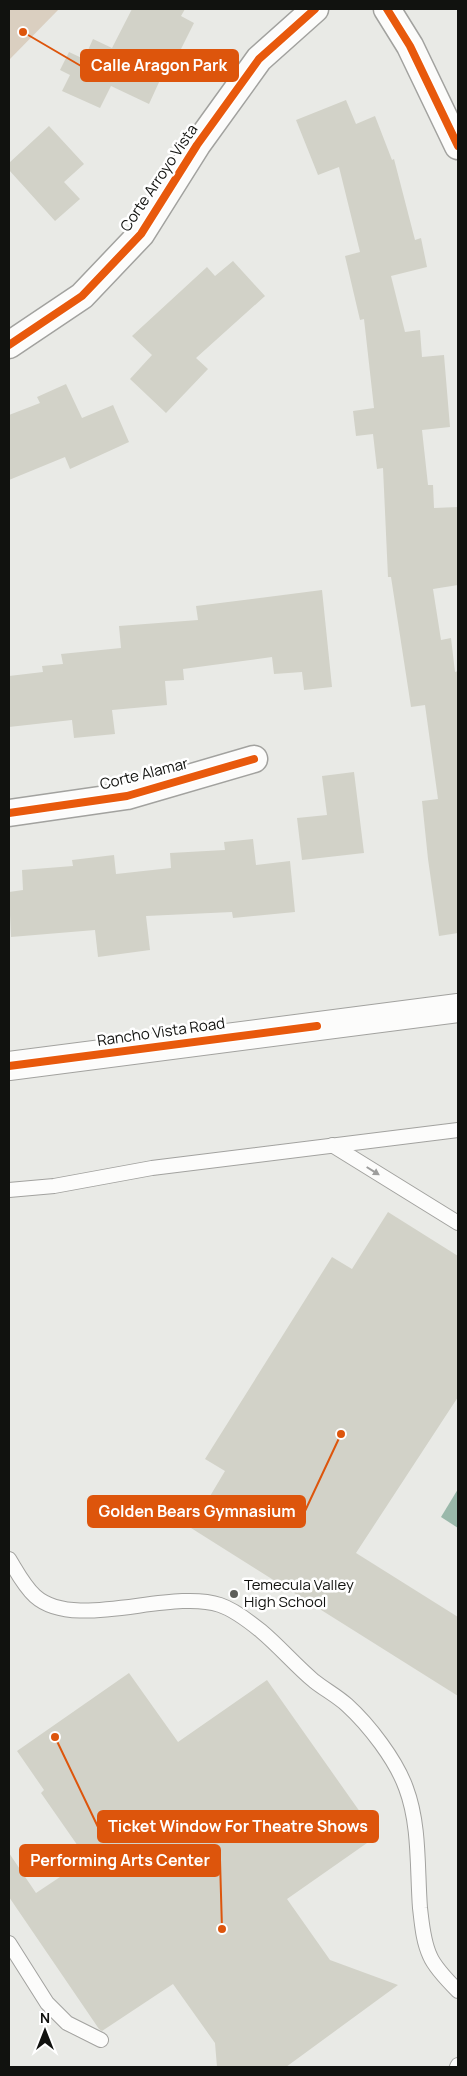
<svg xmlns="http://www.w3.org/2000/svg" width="467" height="2076" viewBox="0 0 467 2076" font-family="Manrope,sans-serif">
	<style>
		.green { fill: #dacfc0 }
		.water { fill: #9ab8aa }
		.building { fill: #d2d2c8 }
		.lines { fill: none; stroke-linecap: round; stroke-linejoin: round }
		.lane-casing { stroke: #a2a29f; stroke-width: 16 }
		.street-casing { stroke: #a2a29f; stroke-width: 29 }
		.secondary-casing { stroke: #a2a29f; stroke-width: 30 }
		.lane { stroke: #fcfcfb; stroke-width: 14 }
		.street { stroke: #fcfcfb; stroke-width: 26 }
		.secondary { stroke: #fcfcfb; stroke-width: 28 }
		.cycleway-casing { stroke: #fff; stroke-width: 11 }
		.cycleway { stroke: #e8590c; stroke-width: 8 }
		.oneway { fill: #9e9e9d }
		.poi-dot { fill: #5d5e5a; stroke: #fff; stroke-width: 2 }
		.labels { text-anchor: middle; stroke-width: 5; stroke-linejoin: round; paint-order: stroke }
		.street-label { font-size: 15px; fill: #11120f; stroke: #fff }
		.poi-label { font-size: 15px; fill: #11120f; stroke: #fff; text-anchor: start }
		.leader { fill: none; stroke: #dd550c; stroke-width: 2 }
		.callout-dot { fill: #dd550c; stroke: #fff; stroke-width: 2 }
		.callout { fill: #dd550c; stroke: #dd550c; stroke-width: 2 }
		.callout-label { font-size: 16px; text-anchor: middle; font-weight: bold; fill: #fff }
	</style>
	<rect width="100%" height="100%" fill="#e9eae6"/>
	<path class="green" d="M 9,9 L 59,9 L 9,60 Z"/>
	<path class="water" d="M 458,1489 L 458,1528 L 441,1517 Z"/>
	<path class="building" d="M 132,9 L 185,9 L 181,16 L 194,23 L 171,69 L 166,67 L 149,104 L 111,86 L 100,108 L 62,91 L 70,75 L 60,70 L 69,52 L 84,59 L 93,39 L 112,48 Z
		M 346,100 L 356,124 L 375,116 L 392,160 L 394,159 L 415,240 L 421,238 L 427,267 L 391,276 L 405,332 L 420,330 L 422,357 L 444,355 L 450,427 L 422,430 L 428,485 L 433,485 L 434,508 L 458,507 L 458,585 L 433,589 L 441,640 L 451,638 L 455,672 L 458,671 L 458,933 L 439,936 L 428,859 L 422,801 L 438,799 L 425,705 L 411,707 L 391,577 L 388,577 L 383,468 L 377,469 L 373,434 L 356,436 L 353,411 L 374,408 L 364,319 L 360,320 L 345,256 L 360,252 L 339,167 L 318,175 L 296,120 Z
		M 49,126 L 84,164 L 64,182 L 80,199 L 55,221 L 9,170 L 9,163 Z
		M 233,261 L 265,296 L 196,358 L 208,369 L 166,413 L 130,379 L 152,355 L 132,336 L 207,267 L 215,276 Z
		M 66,384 L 82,418 L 113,405 L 129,442 L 70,469 L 65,457 L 9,480 L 9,415 L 40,403 L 37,397 Z
		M 322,590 L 332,687 L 304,690 L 302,672 L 274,674 L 272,657 L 183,669 L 184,680 L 165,681 L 167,705 L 112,710 L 115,734 L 74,738 L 72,720 L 9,727 L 9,676 L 43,672 L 42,666 L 63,664 L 61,654 L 121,648 L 119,626 L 198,620 L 196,606 Z
		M 354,772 L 364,853 L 302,860 L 297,818 L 327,815 L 322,776 Z
		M 253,839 L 256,865 L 290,861 L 295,912 L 233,918 L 232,912 L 146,916 L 150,950 L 98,957 L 95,930 L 11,937 L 9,892 L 23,890 L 22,870 L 73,866 L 72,860 L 114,855 L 116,874 L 171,868 L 170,853 L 225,850 L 224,842 Z
		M 388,1212 L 458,1256 L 458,1397 L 356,1553 L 458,1617 L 458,1696 L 191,1528 L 225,1471 L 205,1459 L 332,1257 L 352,1269 Z
		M 129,1673 L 178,1742 L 267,1680 L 377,1836 L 287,1899 L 330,1960 L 398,1985 L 286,2067 L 217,2067 L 215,2043 L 173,1984 L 102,2031 L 99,2029 L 9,1897 L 9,1853 L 36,1893 L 87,1859 L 41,1793 L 44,1790 L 17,1751 Z"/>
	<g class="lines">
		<defs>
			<path id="lane" d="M 332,1145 L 458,1223
				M 9,1190 L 54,1186 L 152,1168 L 458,1130
				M 9,1559 C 17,1572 24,1586 35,1596 C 75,1632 170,1588 220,1605 C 235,1610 250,1622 261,1631 C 280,1647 295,1665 314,1681 C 324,1689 337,1696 347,1705 C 369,1725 396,1760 406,1788 C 420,1825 417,1869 420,1908 C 422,1924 423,1941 430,1956 C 435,1968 449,1982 458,1991
				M 9,1943 L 47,2003 L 67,2023 L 101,2040
				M 457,2067 L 458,2065"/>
			<path id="street" d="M 387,9 L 410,46 L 458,146
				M 9,345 L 82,296 L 141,234 L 197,145 L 259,59 L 315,9
				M 9,813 L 127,796 L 254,759"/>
			<path id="secondary" d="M 9,1066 L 458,1008"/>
		</defs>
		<use href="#lane" class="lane-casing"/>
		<use href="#street" class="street-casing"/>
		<use href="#secondary" class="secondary-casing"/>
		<use href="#lane" class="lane"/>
		<use href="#street" class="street"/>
		<use href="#secondary" class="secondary"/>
		<defs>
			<path id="cycleway" d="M 387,9 L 410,46 L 458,146
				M 9,345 L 82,296 L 141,234 L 197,145 L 259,59 L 315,9
				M 9,813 L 127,796 L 254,759
				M 9,1066 L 317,1026"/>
		</defs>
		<use href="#cycleway" class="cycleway-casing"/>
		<use href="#cycleway" class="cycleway"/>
	</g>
	<defs><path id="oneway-solid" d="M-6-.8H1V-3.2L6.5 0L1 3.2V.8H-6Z" transform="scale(1.25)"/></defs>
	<use class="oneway" href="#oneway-solid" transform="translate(373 1171) rotate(32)"/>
	<circle class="poi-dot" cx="234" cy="1594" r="5"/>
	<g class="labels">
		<g class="street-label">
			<text transform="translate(159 178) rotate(-56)" y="5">Corte Arroyo Vista</text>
			<text transform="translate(144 774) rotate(-14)" y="5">Corte Alamar</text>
			<text transform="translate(161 1032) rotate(-8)" y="5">Rancho Vista Road</text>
		</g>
		<g class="poi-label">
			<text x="244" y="1590">Temecula Valley<tspan x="244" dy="17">High School</tspan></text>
		</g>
	</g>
	<path class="leader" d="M23 32L81 66M341 1434L305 1511M55 1737L98 1827M222 1929L220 1860"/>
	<g class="callout-dot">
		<circle cx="23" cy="32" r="5"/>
		<circle cx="341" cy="1434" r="5"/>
		<circle cx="55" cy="1737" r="5"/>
		<circle cx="222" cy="1929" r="5"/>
	</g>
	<g class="callout">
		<rect x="81" y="50" width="157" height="31" rx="5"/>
		<rect x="88" y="1496" width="217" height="31" rx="5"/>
		<rect x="98" y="1811" width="280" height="31" rx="5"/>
		<rect x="20" y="1845" width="200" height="31" rx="5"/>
	</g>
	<g class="callout-label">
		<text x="159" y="71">Calle Aragon Park</text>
		<text x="197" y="1517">Golden Bears Gymnasium</text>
		<text x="238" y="1832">Ticket Window For Theatre Shows</text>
		<text x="120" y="1866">Performing Arts Center</text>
	</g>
	<rect width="467" height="2076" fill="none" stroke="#11120f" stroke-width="20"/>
	<g transform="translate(45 2031)" stroke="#ffffff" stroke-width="4" paint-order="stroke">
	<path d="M0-4L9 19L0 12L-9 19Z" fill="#11120f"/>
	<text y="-8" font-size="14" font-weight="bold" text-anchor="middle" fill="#11120f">N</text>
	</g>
</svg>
